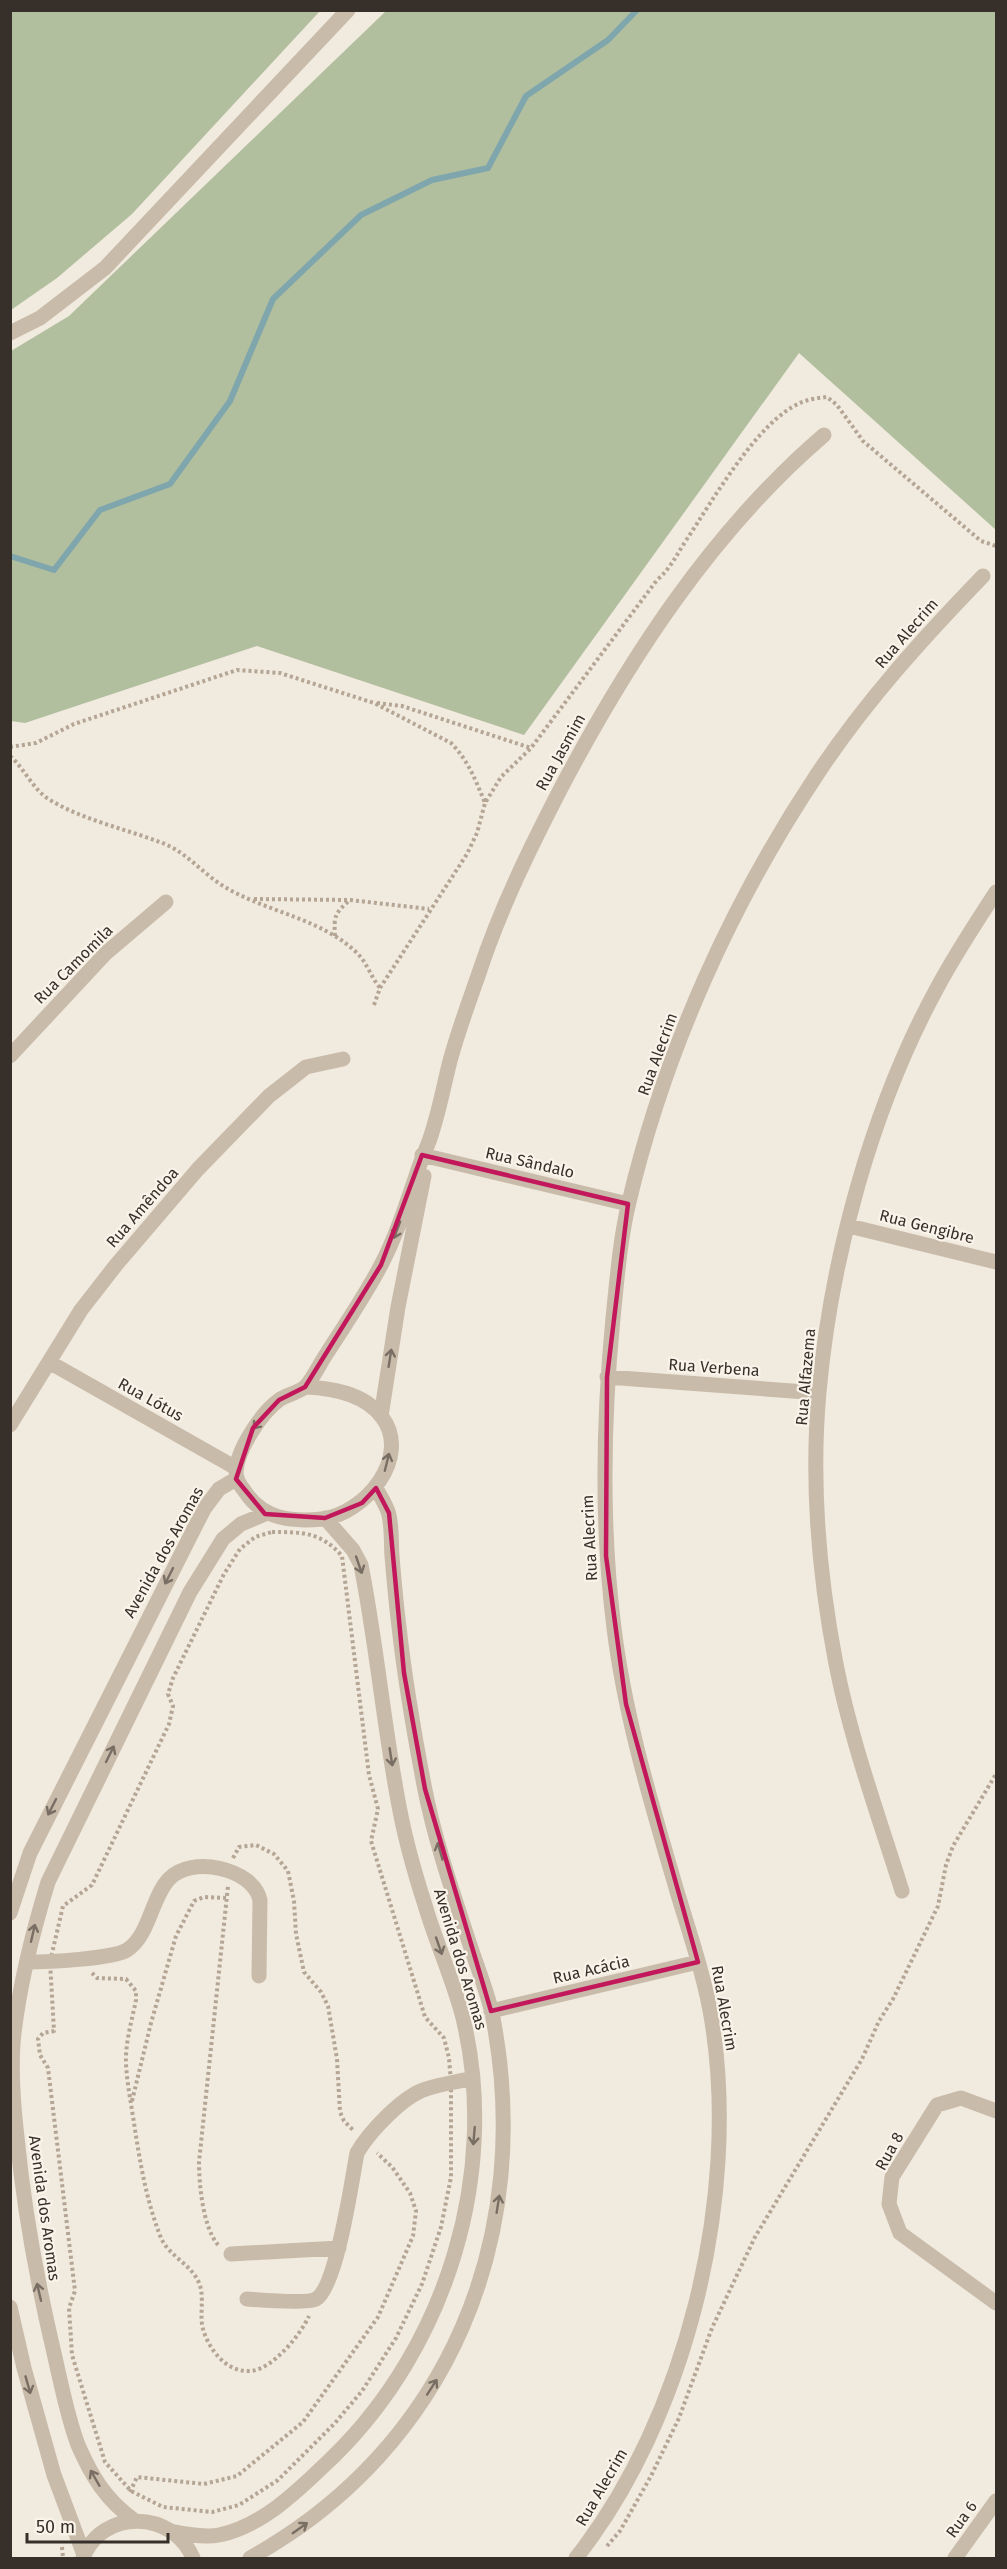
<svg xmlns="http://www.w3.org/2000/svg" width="1007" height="2569" viewBox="0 0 1007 2569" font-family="'Fira Sans',sans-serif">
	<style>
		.green { fill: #b1bf9f }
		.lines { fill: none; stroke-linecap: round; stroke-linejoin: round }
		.stream { stroke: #7fa6ac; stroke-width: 6 }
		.path { stroke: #b4a595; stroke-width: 4; stroke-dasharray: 3 3; stroke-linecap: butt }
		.minor { stroke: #c9bbaa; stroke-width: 15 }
		.oneway { stroke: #796e63 }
		.marked { fill: none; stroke: #c2185b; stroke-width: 4.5; stroke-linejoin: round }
		.labels { text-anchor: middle; stroke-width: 4.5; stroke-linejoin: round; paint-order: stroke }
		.street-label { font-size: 16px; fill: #372f29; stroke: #f9f3ea }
	</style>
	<rect width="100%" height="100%" fill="#f1eade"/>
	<path class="green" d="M 11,10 L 320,10 L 320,11 L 132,214 L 57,278 L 11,310 Z
		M 386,11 L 996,11 L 996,530 L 799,353 L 524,735 L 257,646 L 25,723 L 11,721 L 11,351 L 69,316 Z"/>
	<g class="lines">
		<path class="stream" d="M 10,556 L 54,570 L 100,510 L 170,484 L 230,401 L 273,299 L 361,215 L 432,180 L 488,168 L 526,96 L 608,40 L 637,10"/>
		<path class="path" d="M 377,703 L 402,706 L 531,748
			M 10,747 L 36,743 L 74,724 L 237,670 L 280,673 L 374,703 L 451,743 C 468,760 476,781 485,803
			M 10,756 C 25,769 33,790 50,800 C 85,821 127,829 165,844 C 186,853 201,871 220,884 C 263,912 321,917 358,954 C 367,963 371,977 380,988
			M 254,899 L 350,900 L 429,909
			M 335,936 C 334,916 334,914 350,900
			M 374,1005 L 380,988 L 467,854 L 477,833 L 485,803 L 501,777 L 531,748 L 657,580 C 671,568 677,554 687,539 C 713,500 757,422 800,403 C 808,399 818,398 827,397 L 837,405 L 863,441 L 981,541 L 996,546
			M 272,1532 C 302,1532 321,1532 342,1556 L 369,1775 L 378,1809 L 371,1841 L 425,2017 L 444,2038 L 449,2058 L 451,2083 L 451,2177 L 441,2227 L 422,2284 L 396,2338 L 362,2391 L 335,2423 L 278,2480 L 239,2505 L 212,2512 L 163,2507 L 131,2491 L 105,2462 L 72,2355 L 69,2308 L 75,2291 L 48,2068 L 40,2055 L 38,2039 L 43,2033 L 54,2031 L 50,1962 L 63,1906 L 92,1885 L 169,1724 L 173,1706 L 168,1694 L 173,1678 L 224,1574 L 240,1549 L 255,1537 Z
			M 233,1858 L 239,1847 L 256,1845 L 274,1854 L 288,1871 L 294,1901 L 296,1934 L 304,1972 L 321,1992 L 328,2006 L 337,2059 L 340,2112 L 344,2121 L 354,2131
			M 92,1973 L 97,1978 L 126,1979 L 136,1991 L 136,2000 C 132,2020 125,2043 126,2064 C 127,2083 131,2103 134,2123 C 140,2162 146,2200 161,2238 C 169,2256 192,2265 199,2283 C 205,2297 199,2315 203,2329 C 209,2350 227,2373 251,2371 C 273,2369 301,2334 309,2316
			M 132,2101 L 151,2023 L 176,1936 L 194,1901 L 204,1897 L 227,1898
			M 218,2245 C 203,2227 199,2185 199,2162 L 228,1886
			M 130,2492 L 137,2477 L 204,2484 L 237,2476 L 303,2422 L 378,2317 L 413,2236 L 416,2211 L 410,2193 L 392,2167 L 377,2153
			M 607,2546 L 620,2531 L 651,2476 L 679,2418 L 712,2328 L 755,2237 L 862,2059 L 879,2021 L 893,1999 L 938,1906 L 946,1865 L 953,1846 L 996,1774
			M 62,2547 L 63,2558"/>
		<path class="minor" d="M 10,333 L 40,318 L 105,268 L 348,10
			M 10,1056 L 106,953 L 166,902
			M 422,1155 L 628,1204
			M 849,1226 L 996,1262
			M 49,1362 L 236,1468
			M 607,1377 L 819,1393
			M 305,1387 C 332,1388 364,1393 382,1417 C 412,1457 365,1514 322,1519 C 292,1522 263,1519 246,1493 C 241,1486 236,1481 236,1472 C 237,1450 261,1413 279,1400 C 287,1394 299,1393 306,1386 C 314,1377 320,1363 327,1353 C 345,1325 364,1297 380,1267 C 396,1237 406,1205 417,1173 C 420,1163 424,1154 428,1144 C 438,1118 443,1088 450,1061 C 458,1031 469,1002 479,973 C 500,909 530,848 561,788 C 629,659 712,531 824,435
			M 381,1416 L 398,1307 L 424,1176
			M 10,1425 L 81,1310 L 116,1265 L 198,1169 L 269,1096 L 306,1067 L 343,1059
			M 902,1891 C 879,1817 851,1741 836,1664 C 819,1576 811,1481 819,1392 C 831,1258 872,1108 936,990 C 954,956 975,924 996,892
			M 10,1913 L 30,1853 L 204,1509 L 219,1489 L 236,1479
			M 27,1962 C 47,1962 112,1959 127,1950 C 150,1935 151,1898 169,1879 C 191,1855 253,1868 260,1900 L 259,1976
			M 491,2011 L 698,1962
			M 996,2111 L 961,2098 L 937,2105 L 892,2177 L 889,2204 L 900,2233 L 996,2303
			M 231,2254 L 339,2248
			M 247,2299 C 260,2300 307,2304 316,2299 C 337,2287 352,2179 357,2153 C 369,2132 403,2096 426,2089 C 441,2084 457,2082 473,2078
			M 10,2307 L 24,2368 L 54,2475 L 84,2555
			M 134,2520 C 106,2500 92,2477 78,2445 C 67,2416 61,2383 54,2353 C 37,2281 24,2210 17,2137 C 13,2103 10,2068 14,2033 C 20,1982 33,1931 48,1882 L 190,1592 L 223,1539 L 241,1524 L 265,1514
			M 174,2532 C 188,2534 204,2538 219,2535 C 264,2526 303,2486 334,2456 C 447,2345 500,2172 463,2018 C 453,1979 436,1943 425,1905 C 415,1874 406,1842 400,1811 C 384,1730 377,1646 361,1565 L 353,1550 L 325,1518
			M 83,2558 C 102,2508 173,2510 193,2558
			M 250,2558 C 450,2447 536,2234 492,2013 C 487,1992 479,1971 472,1951 C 454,1896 435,1842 424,1785 C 414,1733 405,1680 399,1627 C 396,1603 394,1580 392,1556 C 391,1543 392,1528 389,1515 C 387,1506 380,1496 376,1488
			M 576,2558 C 686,2419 740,2197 712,2022 C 705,1977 689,1932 676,1888 C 651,1802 625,1717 614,1628 C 601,1525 603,1421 613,1318 C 617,1280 620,1239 629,1202 C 665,1050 732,902 818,773 C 866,701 923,638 983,576
			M 955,2558 L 996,2501"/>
	</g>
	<defs><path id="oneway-shaft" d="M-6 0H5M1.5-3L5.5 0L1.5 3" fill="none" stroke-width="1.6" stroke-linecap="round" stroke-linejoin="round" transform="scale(1.5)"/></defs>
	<g class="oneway">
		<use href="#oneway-shaft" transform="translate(397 1230) rotate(111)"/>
		<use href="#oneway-shaft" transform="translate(390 1358) rotate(-81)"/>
		<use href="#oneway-shaft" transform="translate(259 1422) rotate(130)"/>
		<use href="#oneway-shaft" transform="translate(387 1462) rotate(-76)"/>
		<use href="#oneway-shaft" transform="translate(359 1565) rotate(71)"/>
		<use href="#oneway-shaft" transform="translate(169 1576) rotate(117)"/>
		<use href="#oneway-shaft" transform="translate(110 1754) rotate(-64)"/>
		<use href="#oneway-shaft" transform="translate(391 1757) rotate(81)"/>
		<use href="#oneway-shaft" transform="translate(52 1807) rotate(117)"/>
		<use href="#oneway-shaft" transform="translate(440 1851) rotate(-106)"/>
		<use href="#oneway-shaft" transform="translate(33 1933) rotate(-77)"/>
		<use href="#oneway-shaft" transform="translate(439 1946) rotate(71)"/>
		<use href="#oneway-shaft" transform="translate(474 2136) rotate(95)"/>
		<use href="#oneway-shaft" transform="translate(498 2204) rotate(-81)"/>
		<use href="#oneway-shaft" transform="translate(39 2292) rotate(-103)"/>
		<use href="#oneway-shaft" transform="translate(28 2385) rotate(74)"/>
		<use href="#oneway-shaft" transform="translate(432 2387) rotate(-57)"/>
		<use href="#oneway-shaft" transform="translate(95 2478) rotate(-120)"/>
		<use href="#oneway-shaft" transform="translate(300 2528) rotate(-35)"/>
	</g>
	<path class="marked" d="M 422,1155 L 628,1204 L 607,1377 L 606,1556 L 626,1704 L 698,1962 L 491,2011 L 425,1789 L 404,1673 L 389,1513 L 376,1488 L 362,1503 L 325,1518 L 265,1514 L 236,1479 L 253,1428 L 279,1400 L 305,1387 L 381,1265 Z"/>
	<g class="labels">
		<g class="street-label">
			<text transform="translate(906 633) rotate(-49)" y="6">Rua Alecrim</text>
			<text transform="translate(560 752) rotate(-61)" y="6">Rua Jasmim</text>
			<text transform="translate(73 964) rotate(-45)" y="6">Rua Camomila</text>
			<text transform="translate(657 1054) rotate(-70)" y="6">Rua Alecrim</text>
			<text transform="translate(530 1162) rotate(13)" y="6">Rua Sândalo</text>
			<text transform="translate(142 1207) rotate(-49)" y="6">Rua Amêndoa</text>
			<text transform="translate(927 1226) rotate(14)" y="6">Rua Gengibre</text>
			<text transform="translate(714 1367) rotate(4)" y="6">Rua Verbena</text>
			<text transform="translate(805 1377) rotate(-85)" y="6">Rua Alfazema</text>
			<text transform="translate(151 1399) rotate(29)" y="6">Rua Lótus</text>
			<text transform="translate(589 1538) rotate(-93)" y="6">Rua Alecrim</text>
			<text transform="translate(163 1552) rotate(-61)" y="6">Avenida dos Aromas</text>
			<text transform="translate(461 1959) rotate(73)" y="6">Avenida dos Aromas</text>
			<text transform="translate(591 1969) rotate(-13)" y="6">Rua Acácia</text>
			<text transform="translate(725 2008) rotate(80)" y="6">Rua Alecrim</text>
			<text transform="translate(889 2151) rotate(-61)" y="6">Rua 8</text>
			<text transform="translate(45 2208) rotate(82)" y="6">Avenida dos Aromas</text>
			<text transform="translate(601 2487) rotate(-60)" y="6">Rua Alecrim</text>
			<text transform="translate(961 2519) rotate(-54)" y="6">Rua 6</text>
		</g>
	</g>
	<rect width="1007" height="2569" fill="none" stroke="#372f29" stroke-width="24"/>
	<path d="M27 2533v9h141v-9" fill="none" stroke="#372f29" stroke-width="3"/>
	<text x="36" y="2533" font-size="18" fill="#372f29" stroke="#f9f3ea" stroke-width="4.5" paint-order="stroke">50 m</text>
</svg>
